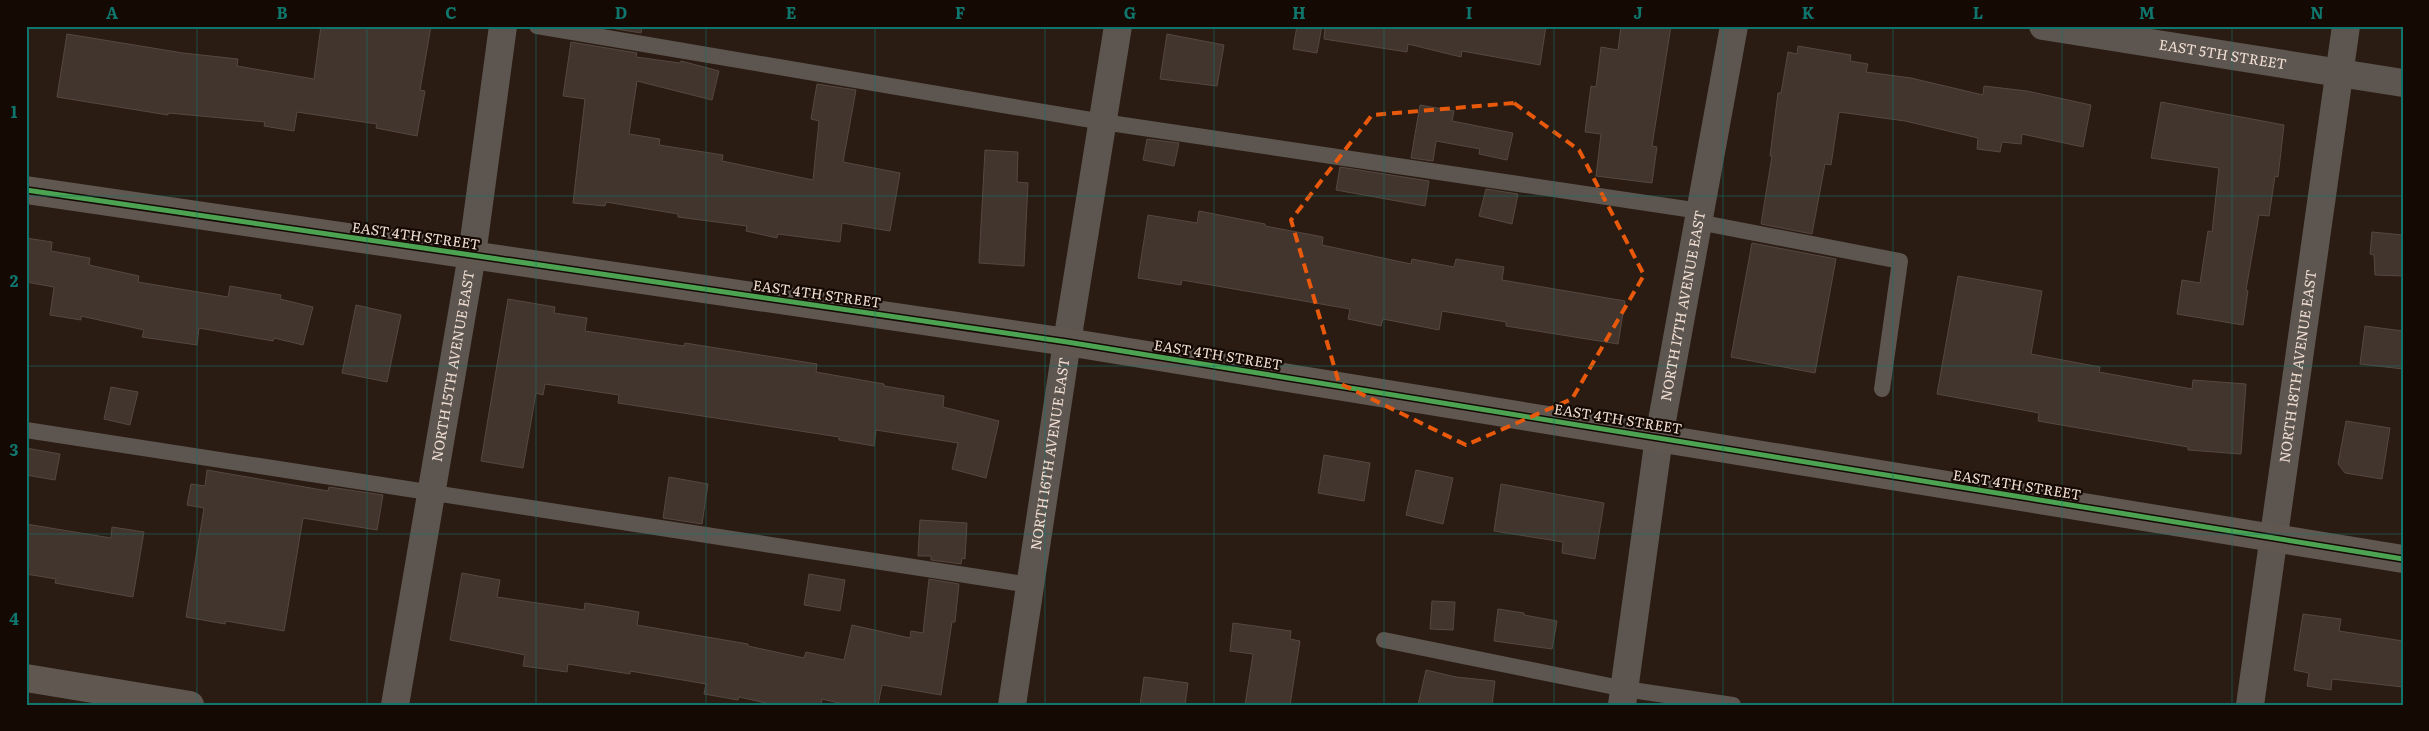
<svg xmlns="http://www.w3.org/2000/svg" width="2429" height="731" viewBox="0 0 2429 731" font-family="Literata,serif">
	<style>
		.building { fill: #41352e; stroke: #554840 }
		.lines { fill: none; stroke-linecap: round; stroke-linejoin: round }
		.lane { stroke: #5d554f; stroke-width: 16 }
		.street { stroke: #5d554f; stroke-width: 28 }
		.secondary { stroke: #605750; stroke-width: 28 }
		.cycleway-casing { stroke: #140903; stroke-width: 8 }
		.cycleway { stroke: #4ca352; stroke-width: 5 }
		.marked { fill: none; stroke: #e8590c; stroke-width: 4; stroke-dasharray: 10 6; stroke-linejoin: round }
		.grid { fill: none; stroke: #0f766e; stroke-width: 1; stroke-opacity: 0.55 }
		.labels { text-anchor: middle; stroke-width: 4.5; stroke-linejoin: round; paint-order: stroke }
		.street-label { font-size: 14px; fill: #f0ded3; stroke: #140903 }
		.neatline { fill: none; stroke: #0f766e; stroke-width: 2 }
		.grid-label { font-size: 16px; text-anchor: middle; font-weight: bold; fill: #0f766e }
	</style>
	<rect width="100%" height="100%" fill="#2a1c13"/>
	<path class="building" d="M 321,26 L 431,26 L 420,90 L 425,91 L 417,136 L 376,128 L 377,124 L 297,112 L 294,131 L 264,126 L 265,122 L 168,113 L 168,115 L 57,97 L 67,34 L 183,53 L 238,59 L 237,66 L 314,79 Z
		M 598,26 L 642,26 L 641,33 Z
		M 1297,26 L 1322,26 L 1317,53 L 1293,49 Z
		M 1325,26 L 1546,26 L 1540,65 L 1462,51 L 1461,57 L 1408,44 L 1407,52 L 1324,39 Z
		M 1621,26 L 1671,26 L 1652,146 L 1657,147 L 1652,183 L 1596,176 L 1601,134 L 1585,132 L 1591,86 L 1596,87 L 1601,47 L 1618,50 Z
		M 1167,34 L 1224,45 L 1217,86 L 1160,79 Z
		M 571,42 L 637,53 L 636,57 L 680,63 L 681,61 L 719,71 L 712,100 L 637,81 L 629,134 L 660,139 L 659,145 L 723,155 L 722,161 L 813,180 L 819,121 L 811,119 L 817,84 L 856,90 L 843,162 L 900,173 L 890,231 L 842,223 L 840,242 L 778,234 L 777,238 L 746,231 L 747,226 L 678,217 L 678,214 L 606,202 L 605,206 L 573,203 L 585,99 L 563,96 Z
		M 1798,46 L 1851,55 L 1850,61 L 1868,64 L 1866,72 L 1911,78 L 1983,95 L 1984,86 L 2027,91 L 2091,105 L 2083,147 L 2022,134 L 2021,144 L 2002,142 L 2000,152 L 1977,149 L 1978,138 L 1905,121 L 1839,112 L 1831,165 L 1825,164 L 1812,234 L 1761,224 L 1772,156 L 1770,156 L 1778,93 L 1781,93 L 1788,52 L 1797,54 Z
		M 2161,102 L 2284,125 L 2278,177 L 2275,176 L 2269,216 L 2259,215 L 2246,290 L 2248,291 L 2243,325 L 2177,314 L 2182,280 L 2200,283 L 2208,231 L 2212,232 L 2219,168 L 2151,158 Z
		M 1420,105 L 1454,111 L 1452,121 L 1513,133 L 1507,160 L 1479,154 L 1480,149 L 1436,141 L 1433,161 L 1411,158 Z
		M 1147,139 L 1179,143 L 1174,166 L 1143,160 Z
		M 985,150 L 1018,152 L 1017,182 L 1028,183 L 1024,266 L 979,263 Z
		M 1340,167 L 1429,181 L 1425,206 L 1336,190 Z
		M 1486,189 L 1518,194 L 1512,224 L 1479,216 Z
		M 1199,211 L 1265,224 L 1265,226 L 1323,237 L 1322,245 L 1411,264 L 1412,259 L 1454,267 L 1456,259 L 1504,267 L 1502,280 L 1625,301 L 1618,344 L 1506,326 L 1506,322 L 1442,311 L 1439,330 L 1383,319 L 1381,326 L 1348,319 L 1350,309 L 1182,280 L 1181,285 L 1138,278 L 1148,215 L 1197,223 Z
		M 2372,232 L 2403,235 L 2403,276 L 2375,275 L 2374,255 L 2370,254 Z
		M 26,238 L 52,242 L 51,251 L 90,258 L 89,265 L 139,276 L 138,282 L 228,297 L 230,286 L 281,295 L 280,299 L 313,307 L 303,345 L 274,338 L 273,341 L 199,328 L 197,345 L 142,337 L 144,330 L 81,316 L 81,320 L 50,315 L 54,287 L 26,282 Z
		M 1752,243 L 1836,259 L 1815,373 L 1731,357 Z
		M 1958,276 L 2042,291 L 2031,354 L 2100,367 L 2099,372 L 2192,389 L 2193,380 L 2246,384 L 2241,454 L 2188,450 L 2188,447 L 2038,421 L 2039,413 L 1937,394 Z
		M 508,299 L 555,307 L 554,313 L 587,318 L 585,331 L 684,346 L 685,343 L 817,364 L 816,372 L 884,384 L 884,386 L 944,396 L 943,407 L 999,421 L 986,478 L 952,469 L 958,443 L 876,430 L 874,446 L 839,440 L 839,437 L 618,403 L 619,395 L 545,384 L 543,395 L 536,393 L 523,468 L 481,461 Z
		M 356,305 L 401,315 L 387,382 L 342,373 Z
		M 2365,326 L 2403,331 L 2403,369 L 2360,364 Z
		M 111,387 L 138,392 L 130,425 L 104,419 Z
		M 2346,421 L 2390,428 L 2382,479 L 2345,473 L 2338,464 Z
		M 26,448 L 60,454 L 55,480 L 26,475 Z
		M 1324,455 L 1370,463 L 1364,501 L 1318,493 Z
		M 207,470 L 328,491 L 329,487 L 383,495 L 377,530 L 303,518 L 284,631 L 226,621 L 225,624 L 186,617 L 204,508 L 187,505 L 191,484 L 205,486 Z
		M 1416,470 L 1453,478 L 1443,524 L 1406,515 Z
		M 669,477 L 708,484 L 702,524 L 663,518 Z
		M 1501,484 L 1604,503 L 1595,559 L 1562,553 L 1563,542 L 1494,531 Z
		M 920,520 L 967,523 L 965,559 L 962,558 L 961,564 L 931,560 L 931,556 L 918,556 Z
		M 26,524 L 111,538 L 112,527 L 144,532 L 133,597 L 55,583 L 56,579 L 26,574 Z
		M 462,573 L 500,580 L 497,597 L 584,610 L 585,603 L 639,612 L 637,625 L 748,644 L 748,646 L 804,658 L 806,652 L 844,660 L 852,625 L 910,638 L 911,631 L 923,633 L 929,579 L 959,584 L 955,622 L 952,622 L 941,695 L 882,685 L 878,705 L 847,705 L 822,699 L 821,705 L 775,705 L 739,697 L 738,700 L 704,694 L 706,684 L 630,671 L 630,674 L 568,664 L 567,672 L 523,666 L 525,655 L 450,640 Z
		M 809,574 L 845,580 L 840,611 L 804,605 Z
		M 1432,601 L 1455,602 L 1453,630 L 1430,629 Z
		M 1498,609 L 1524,613 L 1524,615 L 1557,621 L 1552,649 L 1494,641 Z
		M 2303,614 L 2341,619 L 2339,631 L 2403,641 L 2403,687 L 2332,679 L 2331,690 L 2307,686 L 2309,673 L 2294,670 Z
		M 1233,623 L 1291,631 L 1290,639 L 1300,641 L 1290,705 L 1245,705 L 1253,654 L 1230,651 Z
		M 1426,670 L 1456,677 L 1495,681 L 1492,705 L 1418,705 Z
		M 1144,677 L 1188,683 L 1185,705 L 1140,705 Z"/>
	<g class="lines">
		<path class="lane" d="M 537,26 L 1103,122 L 1700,211
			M 1698,222 L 1900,261 L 1882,389
			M 26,430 L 1030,585
			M 1384,640 L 1625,689 L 1733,705"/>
		<g class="street">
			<path id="s1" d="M 2043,26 L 2403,83"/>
			<path id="s2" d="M 395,705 L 472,255 L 503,26"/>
			<path id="s3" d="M 1012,705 L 1067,342 L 1118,26"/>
			<path id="s4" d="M 1622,705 L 1659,437 L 1734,26"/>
			<path id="s5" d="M 2250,705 L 2346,26"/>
		</g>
		<path class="secondary" d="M 26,190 L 1067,342 L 2403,559
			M 26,678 L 190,705"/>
		<defs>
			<path id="cycleway" d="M 26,190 L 1067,342 L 2403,559"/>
		</defs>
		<use href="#cycleway" class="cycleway-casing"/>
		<use href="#cycleway" class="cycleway"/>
	</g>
	<path class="marked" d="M 1514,103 L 1579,150 L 1644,275 L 1572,399 L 1466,445 L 1339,383 L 1291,220 L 1372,115 Z"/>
	<path class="grid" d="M 197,26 L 197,705M 367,26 L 367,705M 536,26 L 536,705M 706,26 L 706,705M 875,26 L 875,705M 1045,26 L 1045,705M 1214,26 L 1214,705M 1384,26 L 1384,705M 1554,26 L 1554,705M 1723,26 L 1723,705M 1893,26 L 1893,705M 2062,26 L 2062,705M 2232,26 L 2232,705M 26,196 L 2403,196M 26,366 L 2403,366M 26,534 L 2403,534"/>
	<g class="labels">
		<g class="street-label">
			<text dy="5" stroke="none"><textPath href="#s1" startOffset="182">EAST 5TH STREET</textPath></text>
			<text transform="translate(416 236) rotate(8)" y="5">EAST 4TH STREET</text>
			<text transform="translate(817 294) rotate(8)" y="5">EAST 4TH STREET</text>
			<text dy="5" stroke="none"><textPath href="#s4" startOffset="404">NORTH 17TH AVENUE EAST</textPath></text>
			<text transform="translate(1218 355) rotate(9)" y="5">EAST 4TH STREET</text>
			<text dy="5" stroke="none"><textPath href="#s5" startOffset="342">NORTH 18TH AVENUE EAST</textPath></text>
			<text dy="5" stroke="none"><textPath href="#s2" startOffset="344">NORTH 15TH AVENUE EAST</textPath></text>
			<text transform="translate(1618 419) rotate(9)" y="5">EAST 4TH STREET</text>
			<text dy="5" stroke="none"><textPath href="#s3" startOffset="254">NORTH 16TH AVENUE EAST</textPath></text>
			<text transform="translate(2017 485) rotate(9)" y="5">EAST 4TH STREET</text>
		</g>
	</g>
	<rect width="2429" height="731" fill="none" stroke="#140903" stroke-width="55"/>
	<rect x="28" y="28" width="2374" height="676" class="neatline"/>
	<g class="grid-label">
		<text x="112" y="19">A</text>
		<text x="282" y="19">B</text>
		<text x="451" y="19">C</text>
		<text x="621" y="19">D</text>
		<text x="791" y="19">E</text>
		<text x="960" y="19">F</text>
		<text x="1130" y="19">G</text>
		<text x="1299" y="19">H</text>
		<text x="1469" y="19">I</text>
		<text x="1638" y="19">J</text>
		<text x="1808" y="19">K</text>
		<text x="1978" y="19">L</text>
		<text x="2147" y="19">M</text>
		<text x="2317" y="19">N</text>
		<text x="14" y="118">1</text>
		<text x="14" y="287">2</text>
		<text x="14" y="456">3</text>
		<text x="14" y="625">4</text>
	</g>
</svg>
